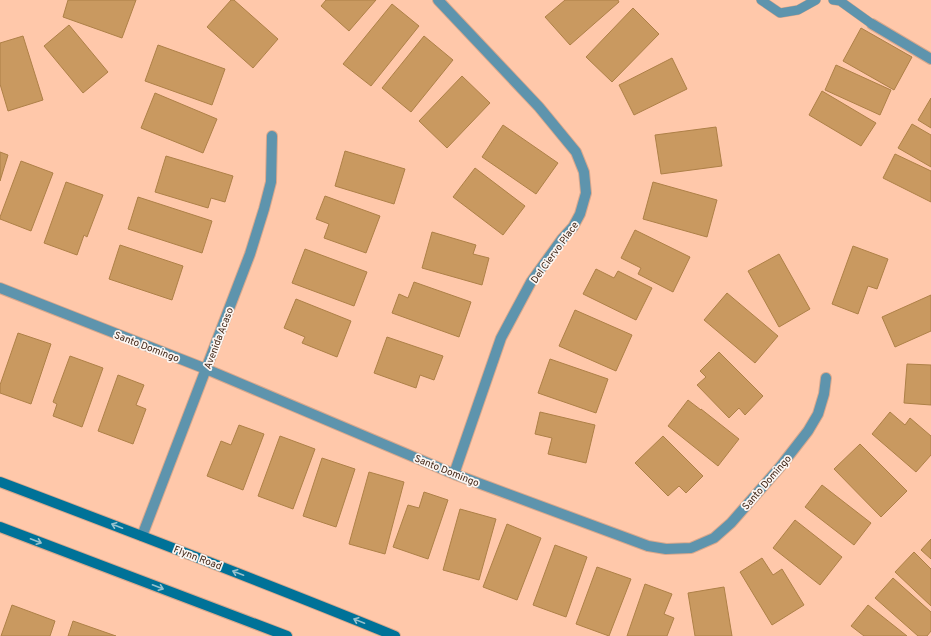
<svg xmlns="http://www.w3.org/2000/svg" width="931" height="636" viewBox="0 0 931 636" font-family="Overpass,sans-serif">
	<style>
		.building { fill: #c99960; stroke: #ae8047 }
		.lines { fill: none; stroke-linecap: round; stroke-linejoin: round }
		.service-casing { stroke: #d9a88d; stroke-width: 10 }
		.minor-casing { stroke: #d9a88d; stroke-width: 12 }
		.secondary-casing { stroke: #d9a88d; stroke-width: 12 }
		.service { stroke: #5e94ad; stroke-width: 9 }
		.minor { stroke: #5e94ad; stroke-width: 10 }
		.secondary { stroke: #007298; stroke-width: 10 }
		.oneway { stroke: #97c1cd }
		.labels { text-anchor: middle; stroke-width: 3.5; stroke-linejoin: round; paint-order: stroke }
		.street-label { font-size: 10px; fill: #412718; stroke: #fcf5f1 }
	</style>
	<rect width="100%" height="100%" fill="#ffc8aa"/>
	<path class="building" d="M 68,0 L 136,0 L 122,38 L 63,17 Z
		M 231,0 L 234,0 L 278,39 L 253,68 L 207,27 Z
		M 326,0 L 376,0 L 349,31 L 321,6 Z
		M 565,0 L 618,0 L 619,2 L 570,45 L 545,17 Z
		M 392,4 L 419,26 L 371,86 L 343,64 Z
		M 633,8 L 659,34 L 612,82 L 586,57 Z
		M 69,25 L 108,72 L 83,93 L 44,46 Z
		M 861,28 L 912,57 L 894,90 L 843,61 Z
		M 23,36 L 43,100 L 8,111 L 0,84 L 0,43 Z
		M 424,36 L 453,60 L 411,112 L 382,88 Z
		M 158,45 L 225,69 L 212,105 L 145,81 Z
		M 672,58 L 687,89 L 634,115 L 619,85 Z
		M 836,65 L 891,90 L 880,115 L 825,90 Z
		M 462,76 L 490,103 L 447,148 L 419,121 Z
		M 822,91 L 876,123 L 861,146 L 809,115 Z
		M 155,93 L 217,119 L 203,153 L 141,128 Z
		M 931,98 L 931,128 L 918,120 Z
		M 912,124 L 931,135 L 931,167 L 898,148 Z
		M 503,125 L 558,163 L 536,194 L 482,157 Z
		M 716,127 L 722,166 L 661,174 L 655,135 Z
		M 345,151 L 405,169 L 394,204 L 335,186 Z
		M 0,152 L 8,155 L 0,181 Z
		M 895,154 L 931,171 L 931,202 L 883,178 Z
		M 166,156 L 233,176 L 225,202 L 211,198 L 208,208 L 155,192 Z
		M 21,161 L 53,173 L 31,231 L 0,219 L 0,217 Z
		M 475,168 L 525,206 L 503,235 L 453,197 Z
		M 66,182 L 103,195 L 87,237 L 84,235 L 77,255 L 44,243 Z
		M 653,182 L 717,200 L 707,237 L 643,219 Z
		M 325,196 L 380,216 L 366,253 L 324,238 L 329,224 L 316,219 Z
		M 138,197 L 212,221 L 202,253 L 128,229 Z
		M 635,230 L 690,257 L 673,292 L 638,274 L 641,268 L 621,258 Z
		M 432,232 L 476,245 L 473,254 L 489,258 L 482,285 L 422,268 Z
		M 120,245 L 183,266 L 172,300 L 109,279 Z
		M 853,246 L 888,259 L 877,289 L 868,286 L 858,314 L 832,304 Z
		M 305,249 L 367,272 L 354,306 L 292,283 Z
		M 779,254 L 810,309 L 779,327 L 748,271 Z
		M 596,269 L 614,278 L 618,271 L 652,288 L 636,320 L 583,294 Z
		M 414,282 L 471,302 L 459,337 L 392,313 L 399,294 L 408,298 Z
		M 727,293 L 778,336 L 755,363 L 704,320 Z
		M 931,295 L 931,331 L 895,347 L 882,317 Z
		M 296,299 L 351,321 L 337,357 L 302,343 L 305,337 L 284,328 Z
		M 575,310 L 632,335 L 616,371 L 559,346 Z
		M 18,333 L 51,344 L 31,404 L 0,393 L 0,385 Z
		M 387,337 L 443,356 L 434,380 L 420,375 L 416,388 L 374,373 Z
		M 719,352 L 763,396 L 745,415 L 739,408 L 729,418 L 697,385 L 706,377 L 700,371 Z
		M 70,356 L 103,368 L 82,427 L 53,416 L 57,404 L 53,402 Z
		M 550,359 L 608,379 L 596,413 L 538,393 Z
		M 907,364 L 931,365 L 931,405 L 904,403 Z
		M 118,375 L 144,385 L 136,405 L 146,409 L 133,444 L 98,431 Z
		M 688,400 L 701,410 L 701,409 L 739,439 L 718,466 L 668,426 Z
		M 540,412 L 595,425 L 586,463 L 548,454 L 552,438 L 535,434 Z
		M 890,412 L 905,425 L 910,418 L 931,436 L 931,455 L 916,472 L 872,434 Z
		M 239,425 L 264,434 L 243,490 L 207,476 L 221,441 L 231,445 Z
		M 280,436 L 315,449 L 293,509 L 258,496 Z
		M 663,436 L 703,476 L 686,493 L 679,486 L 668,496 L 635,463 Z
		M 860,444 L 907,491 L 881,517 L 834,469 Z
		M 322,458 L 355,469 L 336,527 L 303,516 Z
		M 369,472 L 404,482 L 385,554 L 349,544 Z
		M 822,485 L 871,523 L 854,545 L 805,507 Z
		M 424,492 L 448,500 L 428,559 L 393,547 L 408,505 L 419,508 Z
		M 460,509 L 496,519 L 479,580 L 443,570 Z
		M 795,520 L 842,557 L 820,585 L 773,548 Z
		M 507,524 L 541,538 L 517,600 L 483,587 Z
		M 931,539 L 931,559 L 921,550 Z
		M 555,545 L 587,557 L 566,617 L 533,605 Z
		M 914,552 L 931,569 L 931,606 L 895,572 Z
		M 762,558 L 773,575 L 782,569 L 804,605 L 772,625 L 740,572 Z
		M 597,567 L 631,579 L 609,636 L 576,624 Z
		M 893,578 L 931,612 L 931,631 L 927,636 L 918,636 L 875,598 Z
		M 645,584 L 672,594 L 664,614 L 674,618 L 667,636 L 627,636 Z
		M 724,587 L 732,636 L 695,636 L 688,593 Z
		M 12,605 L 55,621 L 50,636 L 1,636 Z
		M 868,605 L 907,636 L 864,636 L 851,626 Z
		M 73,621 L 116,636 L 68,636 Z"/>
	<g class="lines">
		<defs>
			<path id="service" d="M 761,0 L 780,13 L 798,10 L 816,0
				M 833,0 L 840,1 L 872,24"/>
			<path id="minor" d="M 438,0 L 539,107 L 576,152 L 584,172 L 586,193 L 580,214 L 573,227 L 562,239 L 531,282 L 501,338 L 454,474
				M 872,24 L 931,59
				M 0,288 L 206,369 L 454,474 L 648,546 L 666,549 L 691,548 L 714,538 L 731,523 L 780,467 L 808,431 L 818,414 L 824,394 L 826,378
				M 142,536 L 250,254 L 264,209 L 271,182 L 272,136"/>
			<path id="secondary" d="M 0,482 C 132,532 264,582 395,636
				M 0,527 L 287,636"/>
		</defs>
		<use href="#service" class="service-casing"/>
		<use href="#minor" class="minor-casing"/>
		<use href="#secondary" class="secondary-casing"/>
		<use href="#service" class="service"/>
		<use href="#minor" class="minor"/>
		<use href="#secondary" class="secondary"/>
	</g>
	<defs><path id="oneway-shaft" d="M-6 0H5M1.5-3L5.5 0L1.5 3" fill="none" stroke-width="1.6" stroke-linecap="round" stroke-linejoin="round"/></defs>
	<g class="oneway">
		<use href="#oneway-shaft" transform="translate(117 526) rotate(-159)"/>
		<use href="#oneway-shaft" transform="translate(36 541) rotate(21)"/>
		<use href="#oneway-shaft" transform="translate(238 573) rotate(-159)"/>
		<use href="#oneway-shaft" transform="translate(158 587) rotate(21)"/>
		<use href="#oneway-shaft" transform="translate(359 621) rotate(-158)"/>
	</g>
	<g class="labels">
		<g class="street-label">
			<text transform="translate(554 252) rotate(-54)" y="4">Del Ciervo Place</text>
			<text transform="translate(218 338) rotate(-69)" y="4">Avenida Acaso</text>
			<text transform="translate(147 346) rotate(21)" y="4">Santo Domingo</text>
			<text transform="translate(447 470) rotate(22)" y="4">Santo Domingo</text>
			<text transform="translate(766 482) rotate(-49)" y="4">Santo Domingo</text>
			<text transform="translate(198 557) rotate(21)" y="4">Flynn Road</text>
		</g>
	</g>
</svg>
